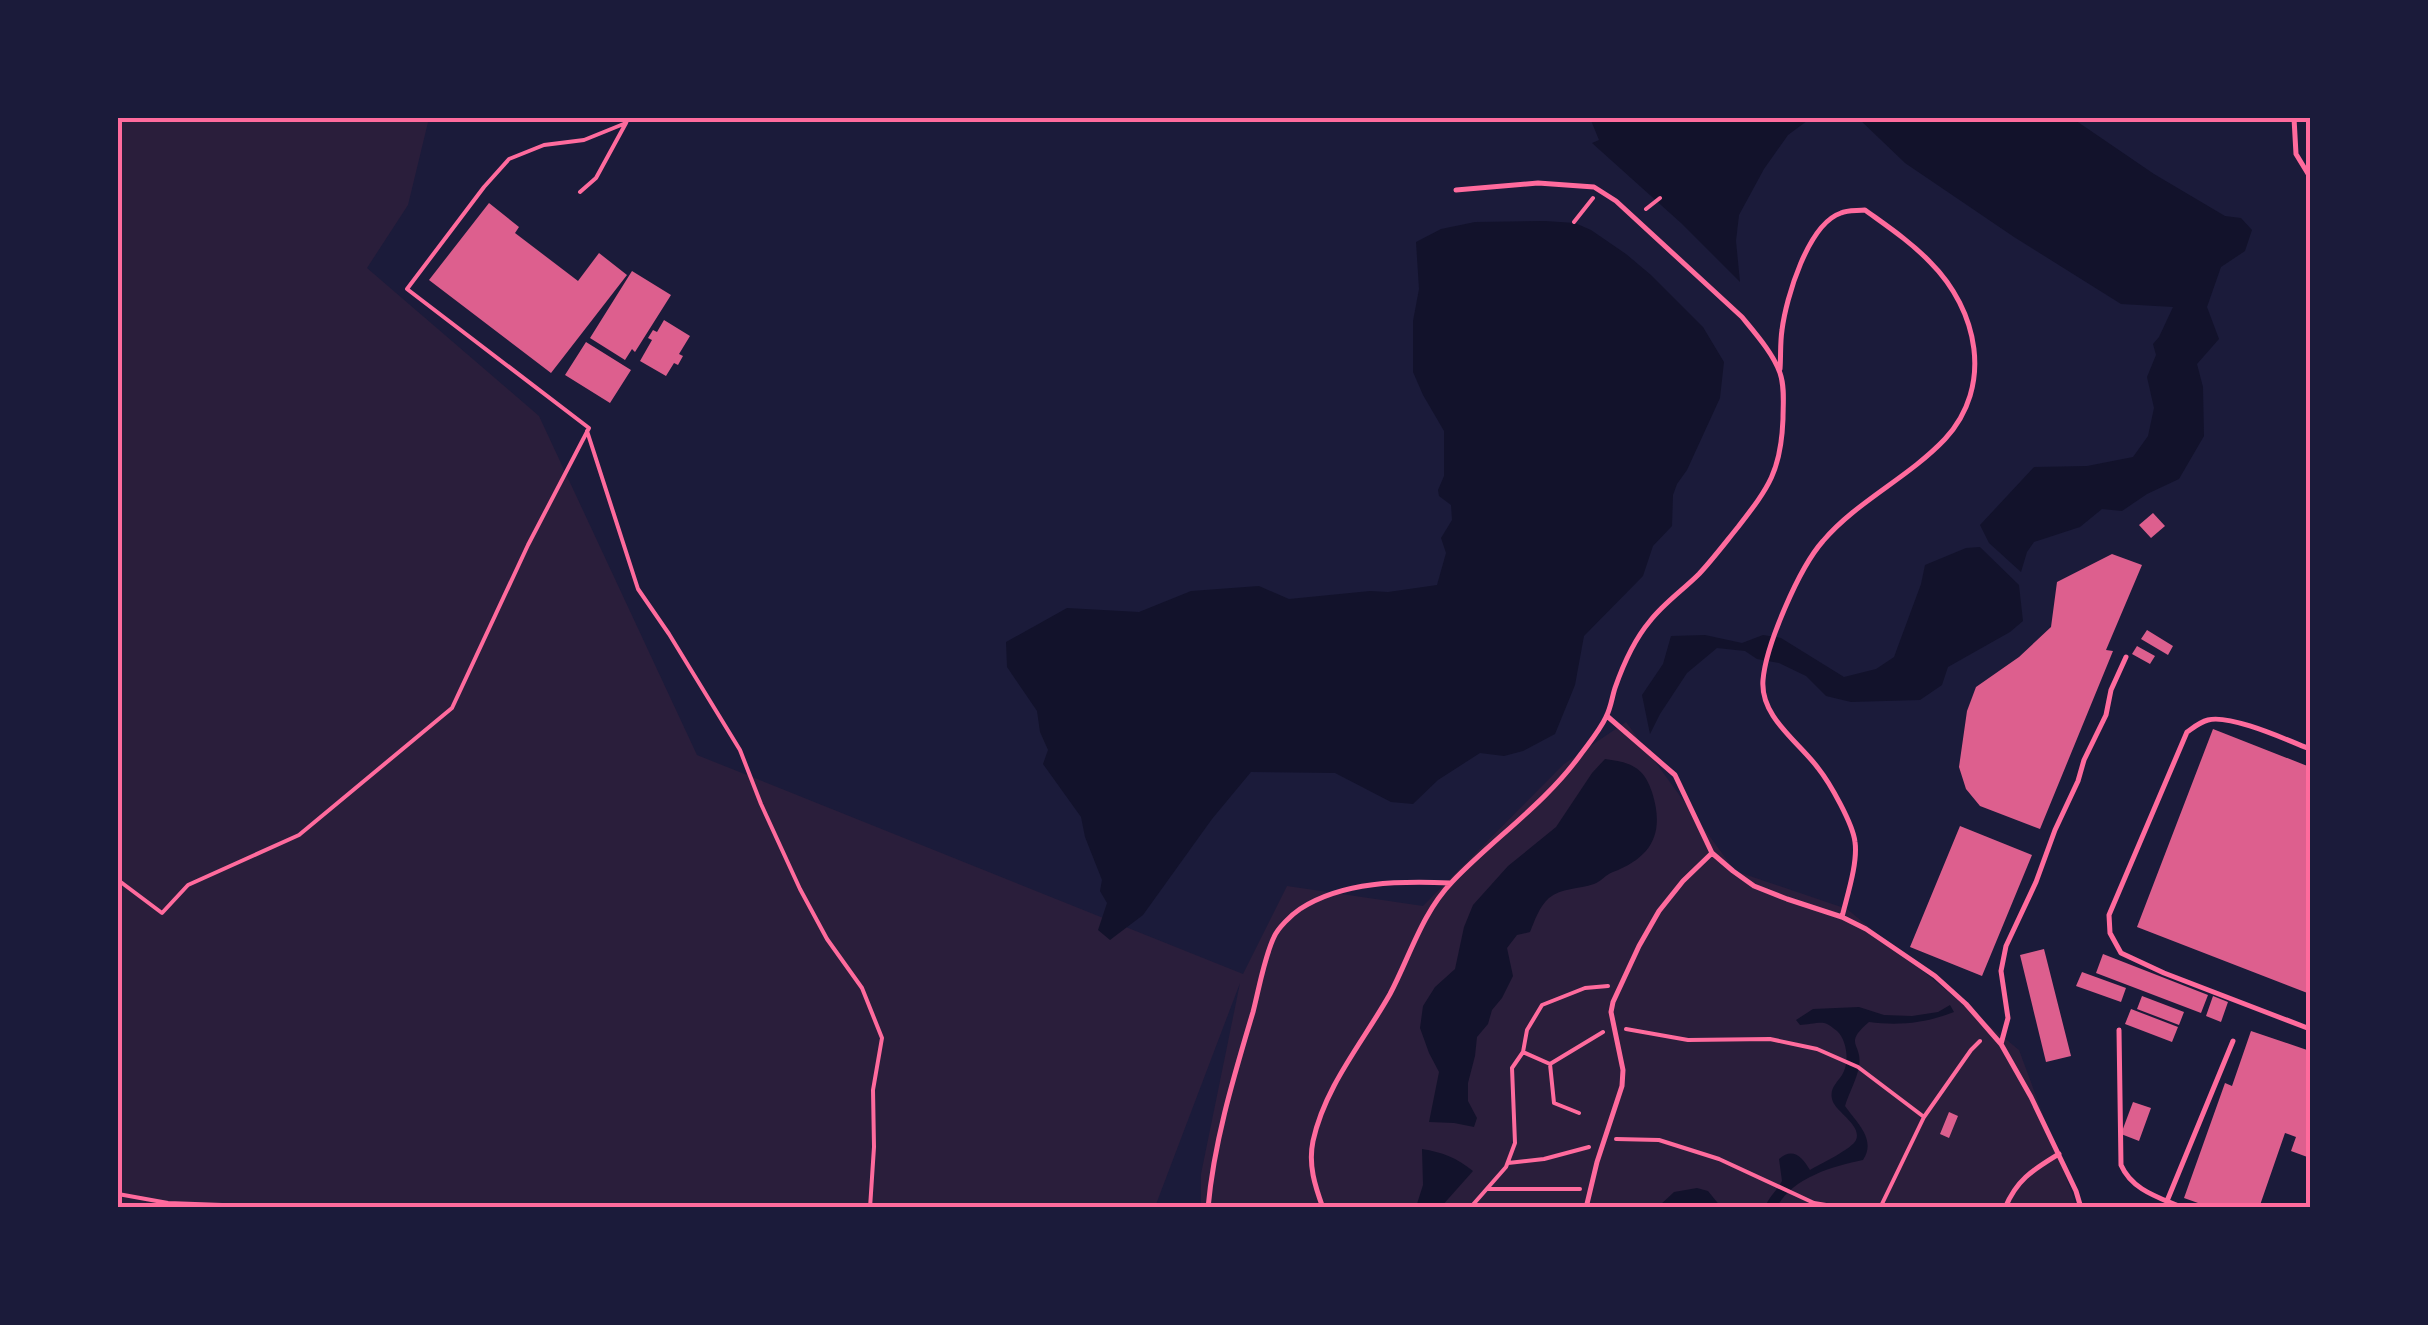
<svg xmlns="http://www.w3.org/2000/svg" width="2428" height="1325" viewBox="0 0 2428 1325" font-family="'PT Sans Narrow',sans-serif">
	<style>
		.green { fill: #2a1e3b }
		.water { fill: #12122b }
		.building { fill: #dd5f8e }
		.lines { fill: none; stroke-linecap: round; stroke-linejoin: round }
		.path { stroke: #ff6b9d; stroke-width: 4 }
		.service { stroke: #ff6b9d; stroke-width: 5 }
		.neatline { fill: none; stroke: #ff6b9d; stroke-width: 4 }
	</style>
	<rect width="100%" height="100%" fill="#1b1b3a"/>
	<path class="green" d="M 118,118 L 429,118 L 408,205 L 367,268 L 539,416 L 697,755 L 1243,974 L 1287,886 L 1423,906 L 1564,764 L 1626,722 L 1735,871 L 1847,909 L 2019,1050 L 2077,1207 L 1201,1207 L 1201,1174 L 1240,983 L 1155,1207 L 118,1207 Z"/>
	<path class="water" d="M 1590,118 L 1811,118 L 1788,135 L 1764,169 L 1739,215 L 1736,241 L 1740,282 L 1681,223 L 1592,143 L 1599,140 Z
		M 1858,118 L 2072,118 L 2154,174 L 2225,216 L 2241,218 L 2252,230 L 2245,251 L 2221,267 L 2207,307 L 2219,339 L 2197,364 L 2203,387 L 2204,436 L 2179,479 L 2147,494 L 2122,511 L 2102,509 L 2080,527 L 2034,542 L 2027,552 L 2021,572 L 1989,543 L 1980,525 L 2034,467 L 2087,466 L 2133,457 L 2148,436 L 2154,408 L 2147,377 L 2156,355 L 2153,344 L 2159,337 L 2173,307 L 2121,304 L 2014,237 L 1905,163 Z
		M 1545,221 L 1575,223 L 1591,230 L 1626,254 L 1651,275 L 1703,327 L 1724,362 L 1720,398 L 1687,470 L 1677,484 L 1673,495 L 1672,526 L 1653,546 L 1643,576 L 1584,636 L 1575,685 L 1555,734 L 1523,751 L 1504,756 L 1480,753 L 1438,780 L 1413,804 L 1391,802 L 1335,773 L 1251,772 L 1212,819 L 1143,915 L 1110,940 L 1098,930 L 1107,903 L 1100,891 L 1102,880 L 1085,837 L 1081,817 L 1043,764 L 1048,750 L 1040,732 L 1037,711 L 1007,667 L 1006,642 L 1067,608 L 1139,612 L 1191,591 L 1259,586 L 1289,599 L 1370,591 L 1388,592 L 1437,585 L 1446,553 L 1441,538 L 1452,520 L 1451,505 L 1439,496 L 1438,490 L 1444,476 L 1444,431 L 1423,395 L 1413,372 L 1413,321 L 1419,289 L 1416,242 L 1441,229 L 1475,222 Z
		M 1980,547 L 2019,585 L 2023,621 L 2010,632 L 1948,667 L 1942,685 L 1920,700 L 1851,702 L 1826,696 L 1806,676 L 1779,663 L 1757,659 L 1745,651 L 1717,648 L 1687,673 L 1660,714 L 1650,734 L 1642,695 L 1663,664 L 1671,636 L 1705,635 L 1742,643 L 1763,635 L 1781,638 L 1844,677 L 1876,669 L 1894,657 L 1921,584 L 1925,565 L 1966,548 Z
		M 1605,759 C 1630,762 1644,767 1652,792 C 1665,833 1652,857 1613,872 C 1605,875 1602,881 1594,884 C 1579,889 1561,888 1549,898 C 1539,907 1535,920 1530,932 L 1517,935 L 1507,948 L 1513,976 L 1502,998 L 1492,1010 L 1488,1024 L 1477,1037 L 1475,1056 L 1468,1083 L 1468,1101 L 1477,1118 L 1474,1127 L 1454,1123 L 1429,1122 L 1439,1072 L 1429,1053 L 1420,1028 L 1423,1006 L 1435,987 L 1455,969 L 1464,927 L 1473,905 L 1508,866 L 1556,827 L 1592,773 Z
		M 1950,1005 L 1954,1012 C 1926,1023 1899,1026 1869,1022 C 1842,1045 1863,1043 1859,1066 C 1857,1079 1849,1093 1845,1106 C 1856,1122 1877,1139 1863,1160 C 1833,1166 1792,1178 1777,1207 L 1765,1208 C 1768,1197 1777,1191 1782,1181 L 1779,1159 C 1793,1147 1802,1157 1810,1170 C 1820,1164 1852,1149 1856,1140 C 1862,1126 1838,1113 1833,1102 C 1828,1089 1837,1083 1842,1075 C 1850,1063 1847,1040 1837,1031 C 1833,1028 1829,1024 1824,1023 C 1818,1022 1807,1025 1800,1025 L 1796,1020 L 1813,1009 L 1859,1007 L 1884,1015 L 1912,1016 L 1938,1012 Z
		M 1422,1149 C 1442,1152 1457,1158 1473,1171 L 1441,1207 L 1416,1207 L 1423,1185 Z
		M 1697,1188 L 1708,1191 L 1721,1207 L 1711,1207 L 1699,1203 L 1694,1207 L 1658,1207 L 1674,1192 Z"/>
	<path class="building" d="M 489,203 L 519,227 L 515,233 L 578,281 L 599,253 L 627,275 L 551,373 L 429,280 Z
		M 632,271 L 671,295 L 635,352 L 632,349 L 625,360 L 590,338 Z
		M 664,320 L 690,336 L 679,354 L 683,356 L 678,365 L 674,363 L 666,376 L 640,361 L 652,340 L 648,338 L 653,330 L 657,332 Z
		M 586,342 L 631,370 L 610,403 L 565,375 Z
		M 2153,513 L 2165,526 L 2151,538 L 2139,525 Z
		M 2112,554 L 2142,565 L 2106,650 L 2113,651 L 2040,829 L 1980,806 L 1966,789 L 1959,767 L 1967,711 L 1976,687 L 2019,657 L 2051,627 L 2057,582 Z
		M 2147,630 L 2173,646 L 2168,655 L 2141,639 Z
		M 2137,646 L 2155,656 L 2150,664 L 2132,654 Z
		M 2213,729 L 2310,767 L 2310,994 L 2137,927 Z
		M 1960,826 L 2032,855 L 1982,976 L 1910,947 Z
		M 2044,949 L 2071,1056 L 2046,1062 L 2020,955 Z
		M 2103,954 L 2208,995 L 2201,1013 L 2096,973 Z
		M 2082,972 L 2126,988 L 2121,1002 L 2076,986 Z
		M 2142,996 L 2184,1012 L 2179,1025 L 2137,1009 Z
		M 2213,996 L 2228,1002 L 2221,1022 L 2206,1016 Z
		M 2131,1009 L 2178,1027 L 2172,1042 L 2125,1024 Z
		M 2251,1031 L 2310,1051 L 2310,1158 L 2291,1151 L 2296,1137 L 2285,1133 L 2259,1208 L 2212,1208 L 2184,1198 L 2225,1083 L 2232,1086 Z
		M 2133,1102 L 2151,1108 L 2139,1141 L 2121,1134 Z
		M 1949,1112 L 1958,1116 L 1949,1138 L 1940,1134 Z"/>
	<g class="lines">
		<path class="path" d="M 580,192 L 596,178 L 626,123
			M 1646,209 L 1660,198
			M 1574,222 L 1593,198
			M 587,431 L 638,589 L 669,634 L 740,750 L 761,804 L 800,889 L 827,939 L 862,988 L 882,1038 L 873,1090 L 874,1147 L 870,1208
			M 118,880 L 162,913 L 188,885 L 299,835 L 452,708 L 528,545 L 589,428 L 407,289 L 484,187 L 509,159 L 544,145 L 584,140 L 626,123 L 628,118
			M 1626,1029 L 1688,1040 L 1770,1039 L 1817,1049 L 1858,1067 L 1924,1117
			M 1523,1052 L 1550,1064 L 1603,1032
			M 1550,1064 L 1554,1103 L 1579,1113
			M 1616,1139 L 1659,1140 L 1719,1159 L 1814,1203 L 1844,1208
			M 1508,1163 L 1544,1159 L 1589,1147
			M 1489,1189 L 1580,1189
			M 118,1194 L 168,1203 L 307,1208
			M 1470,1208 L 1506,1167 L 1515,1143 L 1512,1068 L 1523,1052 L 1527,1030 L 1542,1005 L 1585,988 L 1608,986
			M 1880,1208 L 1924,1117 L 1971,1050 L 1980,1041"/>
		<path class="service" d="M 2294,118 L 2296,154 L 2310,177
			M 1780,369 C 1781,356 1780,343 1782,330 C 1786,298 1808,224 1841,213 C 1847,210 1857,211 1865,210 C 1887,226 1911,242 1930,262 C 1978,310 1994,386 1945,439 C 1908,478 1857,501 1823,541 C 1799,568 1766,645 1763,680 C 1760,717 1799,742 1818,768 C 1830,783 1853,824 1855,842 C 1858,863 1847,896 1842,917
			M 1607,716 L 1675,775 L 1712,853 L 1733,871 L 1754,886 L 1787,899 L 1842,917 L 1866,929 L 1935,976 L 1966,1004 L 2001,1044 L 2031,1097 L 2076,1191 L 2081,1208
			M 2310,749 C 2287,740 2230,714 2208,720 C 2200,722 2194,727 2187,732 L 2109,915 L 2110,933 L 2121,953 L 2164,973 L 2310,1029
			M 2119,1030 L 2121,1165 C 2132,1190 2158,1197 2183,1208
			M 2001,1044 L 2008,1018 L 2001,971 L 2006,946 L 2036,882 L 2055,830 L 2078,781 L 2084,760 L 2106,715 L 2111,690 L 2126,657
			M 2167,1201 L 2233,1041
			M 1208,1208 C 1214,1141 1234,1076 1253,1012 C 1259,989 1264,958 1274,937 C 1278,928 1291,915 1300,909 C 1343,881 1401,881 1450,883
			M 1323,1208 C 1315,1186 1308,1165 1313,1141 C 1325,1086 1363,1042 1390,994 C 1410,956 1422,913 1452,882 C 1494,838 1545,804 1581,754 C 1589,743 1600,730 1606,717 C 1611,708 1612,697 1615,688 C 1623,665 1634,640 1650,621 C 1664,603 1683,590 1699,574 C 1713,559 1725,543 1738,527 C 1769,487 1781,471 1783,419 C 1783,404 1785,387 1780,373 C 1773,353 1755,333 1742,317 L 1616,201 L 1594,187 L 1538,183 L 1456,190
			M 1586,1208 L 1597,1162 L 1622,1086 L 1623,1070 L 1611,1012 L 1613,1002 L 1639,946 L 1659,911 L 1683,881 L 1712,853
			M 2005,1208 C 2017,1179 2033,1170 2059,1154"/>
	</g>
	<rect width="2428" height="1325" fill="none" stroke="#1b1b3a" stroke-width="240"/>
	<rect x="120" y="120" width="2188" height="1085" class="neatline"/>
</svg>
